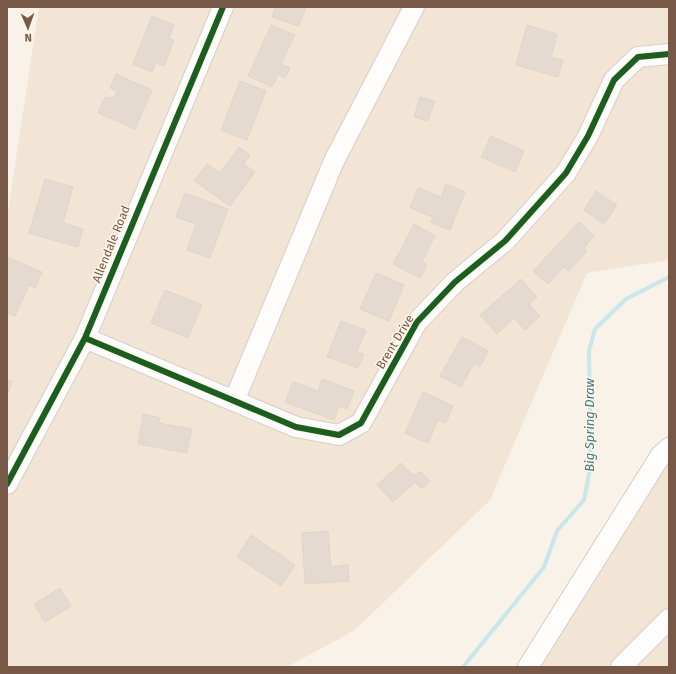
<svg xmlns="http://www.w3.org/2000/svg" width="676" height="674" viewBox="0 0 676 674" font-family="'Fira Sans',sans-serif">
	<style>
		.residential { fill: #f2e5d5 }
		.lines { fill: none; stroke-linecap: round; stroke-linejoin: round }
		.stream { stroke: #c9e6e9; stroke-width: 4 }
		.building { fill: #e5dacf; stroke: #e1d5ca }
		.minor-casing { stroke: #d6cec5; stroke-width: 22 }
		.minor { stroke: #fefdfc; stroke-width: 20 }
		.cycleway-casing { stroke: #fff7ea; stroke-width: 8 }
		.cycleway { stroke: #1b5e20; stroke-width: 6 }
		.labels { text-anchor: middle; stroke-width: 3; stroke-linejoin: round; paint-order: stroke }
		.street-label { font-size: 12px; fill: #785846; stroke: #fff7ea }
		.water-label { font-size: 13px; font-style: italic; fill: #3b7a87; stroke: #fff7ea }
	</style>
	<rect width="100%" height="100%" fill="#f8f2e8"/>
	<path class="residential" d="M 39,7 L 669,7 L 669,260 L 587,273 L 490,500 L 355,630 L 287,667 L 7,667 L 7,218 Z
		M 669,434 L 669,667 L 523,667 L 652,449 Z"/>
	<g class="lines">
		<path class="stream" d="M 463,667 L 544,567 L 557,531 L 584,500 L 591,464 L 589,351 L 595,329 L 626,299 L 669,277"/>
	</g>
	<path class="building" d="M 275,7 L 306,7 L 299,26 L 272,17 Z
		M 152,16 L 174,25 L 169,38 L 174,40 L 164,66 L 156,63 L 152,72 L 133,64 Z
		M 271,25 L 295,35 L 281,64 L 290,68 L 285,78 L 278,75 L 272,87 L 248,76 Z
		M 527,25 L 557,34 L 551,57 L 563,60 L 558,77 L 516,65 Z
		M 116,74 L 152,90 L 135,129 L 98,113 L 105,97 L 114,98 L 117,92 L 110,88 Z
		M 240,81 L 266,91 L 247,140 L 221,130 Z
		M 420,97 L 435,101 L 428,121 L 414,117 Z
		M 491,136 L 524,151 L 515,172 L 481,157 Z
		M 239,147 L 250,155 L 244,164 L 255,172 L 230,206 L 194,181 L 207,164 L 220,173 Z
		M 45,179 L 73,187 L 63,223 L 83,229 L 78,247 L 29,233 Z
		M 446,184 L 465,192 L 450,230 L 431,223 L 433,217 L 410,208 L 418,188 L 441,197 Z
		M 596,191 L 617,205 L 604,224 L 584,210 Z
		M 185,193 L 228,209 L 210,258 L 187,250 L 196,224 L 176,217 Z
		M 579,222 L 594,236 L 584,248 L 587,251 L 569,271 L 564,267 L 548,284 L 533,271 Z
		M 414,224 L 435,236 L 422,262 L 427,265 L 420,278 L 393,264 Z
		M 7,257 L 42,272 L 35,288 L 29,285 L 15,316 L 7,313 Z
		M 376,273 L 404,285 L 389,321 L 360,309 Z
		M 521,279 L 537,297 L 529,304 L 540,316 L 525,330 L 514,318 L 497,334 L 480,315 Z
		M 165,290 L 202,305 L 188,338 L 151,323 Z
		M 341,321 L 366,330 L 357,352 L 364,354 L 358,368 L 327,357 Z
		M 462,337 L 488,351 L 480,367 L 474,363 L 461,387 L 440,376 Z
		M 322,379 L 354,391 L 347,409 L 339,406 L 334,420 L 285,402 L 293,382 L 318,391 Z
		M 7,380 L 12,382 L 7,396 Z
		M 423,392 L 453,406 L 446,423 L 438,420 L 428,443 L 405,433 Z
		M 143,414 L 160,418 L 159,423 L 192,429 L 187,453 L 138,444 Z
		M 401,463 L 413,475 L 421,472 L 430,481 L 422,489 L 415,482 L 393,502 L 377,485 Z
		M 328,531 L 331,567 L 348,565 L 349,581 L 305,584 L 302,533 Z
		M 251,535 L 295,565 L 281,586 L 237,557 Z
		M 60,588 L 71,606 L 45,622 L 34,604 Z"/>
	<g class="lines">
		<defs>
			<path id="minor" d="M 85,338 L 296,427 L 339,435 L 361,423 L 417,322 L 455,282 L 505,241 L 566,173 L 588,136 L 614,80 L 638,57 L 669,54
				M 234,401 L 334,161 L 414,7
				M 7,484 L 85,338 L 223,7
				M 528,667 L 661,455 L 669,448
				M 621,667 L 669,619"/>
		</defs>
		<use href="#minor" class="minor-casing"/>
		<use href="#minor" class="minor"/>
		<defs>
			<path id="cycleway" d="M 85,338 L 296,427 L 339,435 L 361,423 L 417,322 L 455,282 L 505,241 L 566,173 L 588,136 L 614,80 L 638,57 L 669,54
				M 7,484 L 85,338 L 223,7"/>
		</defs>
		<use href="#cycleway" class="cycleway-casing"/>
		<use href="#cycleway" class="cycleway"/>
	</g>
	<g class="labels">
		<g class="street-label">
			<text transform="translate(111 244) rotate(-68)" y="4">Allendale Road</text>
			<text transform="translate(395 342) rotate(-59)" y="4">Brent Drive</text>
		</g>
		<g class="water-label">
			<text transform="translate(589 425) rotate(-90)" y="5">Big Spring Draw</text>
		</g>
	</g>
	<rect width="676" height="674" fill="none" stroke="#785846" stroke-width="16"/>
	<g transform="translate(28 28) rotate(178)" stroke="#fff7ea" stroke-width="3" paint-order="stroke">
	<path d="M0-3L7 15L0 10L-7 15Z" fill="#785846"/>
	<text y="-6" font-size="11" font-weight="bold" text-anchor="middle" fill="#785846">N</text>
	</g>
</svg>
